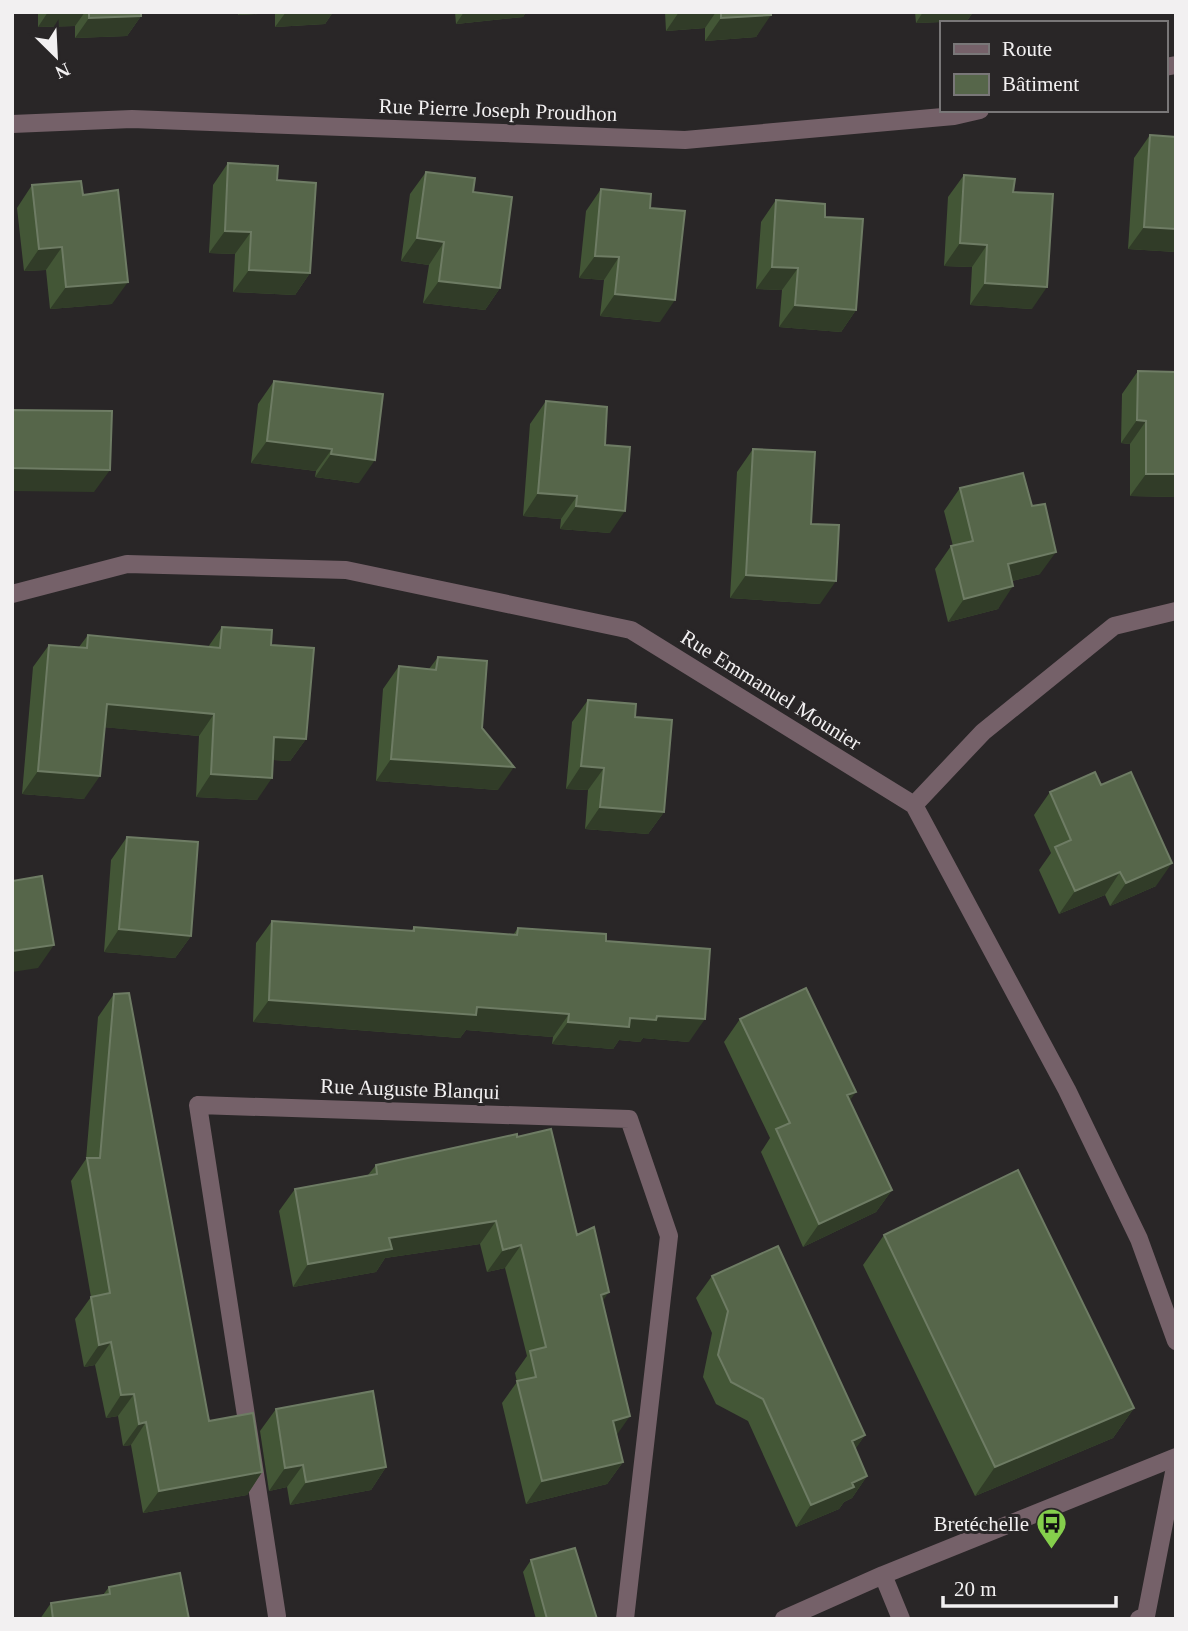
<svg xmlns="http://www.w3.org/2000/svg" width="1188" height="1631" viewBox="0 0 1188 1631" font-family="'Times New Roman',serif">
	<style>
		.lines { fill: none; stroke-linecap: round; stroke-linejoin: round }
		.service { stroke: #756169; stroke-width: 18 }
		.minor { stroke: #756169; stroke-width: 18 }
		.wall { fill: #435636 }
		.shaded-wall { fill: #313c28 }
		.building { fill: #56664a; stroke: #6e7c64; stroke-width: 2 }
		.labels { text-anchor: middle; stroke-width: 6; stroke-linejoin: round; paint-order: stroke }
		.street-label { font-size: 21px; fill: #f2f0f1; stroke: #292627 }
		.poi-label { font-size: 21px; fill: #f2f0f1; stroke: #292627; text-anchor: end }
	</style>
	<rect width="100%" height="100%" fill="#292627"/>
	<g class="lines">
		<path class="service" d="M 1139,1619 L 1146,1616 L 1176,1462"/>
		<path class="minor" d="M 1165,67 L 1176,65
			M 12,124 L 132,119 L 685,140 L 954,116 L 980,110
			M 12,594 L 127,564 L 346,570 L 631,630 L 914,805 L 1067,1090 L 1139,1239 L 1176,1341
			M 914,805 L 983,732 L 1114,626 L 1176,611
			M 883,1575 L 901,1619
			M 277,1616 L 198,1105 L 629,1119 L 669,1236 L 625,1619
			M 784,1619 L 883,1575 L 1176,1457"/>
	</g>
	<path class="wall" d="M 38,12 L 141,12 L 141,16 L 127,36 L 75,38 L 75,26 L 38,27 Z
		M 238,12 L 333,12 L 325,24 L 275,27 L 275,13 L 238,15 Z
		M 455,12 L 526,12 L 523,17 L 456,24 Z
		M 665,12 L 771,12 L 756,37 L 705,41 L 705,28 L 666,31 Z
		M 915,12 L 973,12 L 967,21 L 916,23 Z
		M 1150,135 L 1176,252 L 1128,249 L 1134,158 Z
		M 228,163 L 277,180 L 310,273 L 295,295 L 233,292 L 235,254 L 209,253 L 213,185 Z
		M 426,172 L 473,192 L 500,288 L 485,310 L 423,303 L 429,265 L 401,261 L 410,194 Z
		M 964,175 L 1013,192 L 1032,309 L 970,305 L 972,267 L 944,266 L 948,197 Z
		M 32,185 L 112,304 L 50,309 L 46,270 L 24,271 L 17,208 Z
		M 601,189 L 650,208 L 660,322 L 600,316 L 604,280 L 579,278 L 586,211 Z
		M 776,200 L 825,217 L 856,310 L 841,332 L 779,327 L 782,290 L 756,289 L 761,222 Z
		M 1138,371 L 1176,497 L 1130,496 L 1130,444 L 1121,443 L 1122,394 Z
		M 274,381 L 359,483 L 315,477 L 316,471 L 251,463 L 258,404 Z
		M 546,401 L 605,445 L 610,533 L 560,529 L 561,519 L 523,516 L 530,424 Z
		M 753,449 L 811,524 L 820,604 L 730,598 L 737,472 Z
		M 960,488 L 1040,574 L 1012,581 L 998,609 L 948,622 L 935,569 L 951,546 L 953,546 L 944,511 Z
		M 222,627 L 271,645 L 306,739 L 290,761 L 273,760 L 257,800 L 196,797 L 199,736 L 104,727 L 84,799 L 22,794 L 33,667 L 49,645 L 79,647 L 88,635 L 208,647 Z
		M 438,657 L 482,728 L 498,790 L 376,781 L 383,689 L 399,666 L 429,669 Z
		M 588,700 L 635,717 L 664,812 L 648,834 L 585,829 L 588,790 L 566,789 L 572,722 Z
		M 1101,785 L 1156,886 L 1110,906 L 1105,895 L 1059,914 L 1039,870 L 1051,853 L 1034,815 L 1050,792 Z
		M 127,837 L 191,936 L 175,958 L 104,952 L 111,860 Z
		M 272,921 L 411,931 L 414,927 L 513,935 L 518,928 L 606,941 L 689,1042 L 643,1038 L 640,1042 L 619,1040 L 613,1049 L 552,1044 L 553,1037 L 466,1030 L 460,1038 L 253,1022 L 256,943 Z
		M 114,994 L 209,1421 L 262,1472 L 247,1495 L 143,1513 L 131,1445 L 123,1446 L 118,1416 L 106,1418 L 95,1365 L 84,1367 L 75,1319 L 91,1297 L 71,1181 L 86,1159 L 98,1017 Z
		M 740,1019 L 849,1101 L 892,1190 L 876,1212 L 803,1247 L 761,1152 L 770,1138 L 724,1042 Z
		M 517,1137 L 577,1235 L 602,1302 L 617,1435 L 623,1462 L 607,1484 L 526,1504 L 502,1403 L 517,1382 L 515,1373 L 527,1356 L 505,1268 L 487,1272 L 480,1244 L 385,1258 L 376,1272 L 293,1287 L 279,1211 L 295,1189 L 368,1175 L 376,1165 Z
		M 884,1235 L 1134,1408 L 1113,1438 L 975,1496 L 863,1265 Z
		M 712,1276 L 865,1435 L 855,1449 L 867,1476 L 852,1498 L 844,1502 L 839,1509 L 796,1527 L 748,1421 L 716,1404 L 703,1377 L 712,1333 L 696,1298 Z
		M 276,1409 L 386,1467 L 371,1490 L 290,1505 L 287,1487 L 269,1491 L 260,1431 Z
		M 531,1560 L 597,1619 L 536,1619 L 523,1572 Z
		M 109,1587 L 189,1619 L 40,1619 L 51,1603 L 103,1595 Z"/>
	<path class="shaded-wall" d="M 48,12 L 85,12 L 75,26 L 38,27 Z
		M 240,12 L 276,12 L 275,13 L 238,15 Z
		M 286,12 L 333,12 L 325,24 L 275,27 Z
		M 464,12 L 526,12 L 523,17 L 456,24 Z
		M 679,12 L 716,12 L 705,28 L 666,31 Z
		M 923,12 L 973,12 L 967,21 L 916,23 Z
		M 771,15 L 756,37 L 705,41 L 721,18 Z
		M 141,16 L 127,36 L 75,38 L 89,18 Z
		M 1144,227 L 1176,229 L 1176,252 L 1128,249 Z
		M 225,231 L 251,232 L 235,254 L 209,253 Z
		M 417,238 L 444,242 L 429,265 L 401,261 Z
		M 960,243 L 987,245 L 972,267 L 944,266 Z
		M 62,247 L 46,270 L 24,271 L 39,249 Z
		M 595,256 L 619,257 L 604,280 L 579,278 Z
		M 772,267 L 798,268 L 782,290 L 756,289 Z
		M 249,270 L 310,273 L 295,295 L 233,292 Z
		M 439,281 L 500,288 L 485,310 L 423,303 Z
		M 128,282 L 112,304 L 50,309 L 66,287 Z
		M 985,283 L 1047,287 L 1032,309 L 970,305 Z
		M 615,294 L 675,300 L 660,322 L 600,316 Z
		M 795,305 L 856,310 L 841,332 L 779,327 Z
		M 1137,420 L 1146,421 L 1130,444 L 1121,443 Z
		M 267,441 L 332,449 L 316,471 L 251,463 Z
		M 331,454 L 375,460 L 359,483 L 315,477 Z
		M 12,468 L 110,470 L 94,492 L 12,491 Z
		M 1146,474 L 1176,474 L 1176,497 L 1130,496 Z
		M 538,493 L 577,496 L 561,519 L 523,516 Z
		M 576,506 L 625,511 L 610,533 L 560,529 Z
		M 1056,552 L 1040,574 L 992,586 L 1008,564 Z
		M 746,575 L 836,581 L 820,604 L 730,598 Z
		M 1013,586 L 998,609 L 948,622 L 964,599 Z
		M 107,704 L 214,714 L 199,736 L 91,726 Z
		M 274,737 L 306,739 L 290,761 L 259,759 Z
		M 391,759 L 514,767 L 498,790 L 376,781 Z
		M 581,766 L 604,768 L 588,790 L 566,789 Z
		M 38,771 L 100,776 L 84,799 L 22,794 Z
		M 211,774 L 272,778 L 257,800 L 196,797 Z
		M 600,807 L 664,812 L 648,834 L 585,829 Z
		M 1172,863 L 1156,886 L 1110,906 L 1126,883 Z
		M 1120,872 L 1105,895 L 1059,914 L 1075,891 Z
		M 119,929 L 191,936 L 175,958 L 104,952 Z
		M 54,945 L 38,968 L 12,972 L 12,951 Z
		M 269,1000 L 477,1007 L 569,1014 L 553,1037 L 466,1030 L 460,1038 L 253,1022 Z
		M 657,1016 L 705,1019 L 689,1042 L 643,1038 L 640,1042 L 619,1040 L 613,1049 L 552,1044 L 568,1022 Z
		M 856,1092 L 840,1114 L 847,1095 Z
		M 892,1190 L 876,1212 L 803,1247 L 819,1224 Z
		M 496,1221 L 480,1244 L 385,1258 L 376,1272 L 293,1287 L 308,1264 L 389,1238 Z
		M 521,1245 L 505,1268 L 487,1272 L 503,1250 Z
		M 609,1292 L 593,1315 L 601,1295 Z
		M 111,1342 L 95,1365 L 84,1367 L 99,1345 Z
		M 134,1394 L 118,1416 L 106,1418 L 121,1395 Z
		M 1134,1408 L 1113,1438 L 975,1496 L 995,1467 Z
		M 630,1416 L 614,1439 L 613,1421 Z
		M 146,1422 L 131,1445 L 123,1446 L 139,1424 Z
		M 865,1435 L 850,1457 L 852,1441 Z
		M 623,1462 L 607,1484 L 526,1504 L 542,1481 Z
		M 303,1465 L 287,1487 L 269,1491 L 285,1468 Z
		M 386,1467 L 371,1490 L 290,1505 L 306,1482 Z
		M 262,1472 L 247,1495 L 143,1513 L 159,1491 Z
		M 867,1476 L 852,1498 L 844,1502 L 839,1509 L 796,1527 L 811,1505 L 852,1483 Z"/>
	<path class="building" d="M 89,12 L 141,12 L 141,16 L 89,18 Z
		M 721,12 L 771,12 L 771,15 L 721,18 Z
		M 1150,135 L 1176,137 L 1176,229 L 1144,227 Z
		M 228,163 L 278,166 L 277,180 L 316,183 L 310,273 L 249,270 L 251,232 L 225,231 Z
		M 426,172 L 475,178 L 473,192 L 512,197 L 500,288 L 439,281 L 444,242 L 417,238 Z
		M 964,175 L 1015,179 L 1013,192 L 1053,194 L 1047,287 L 985,283 L 987,245 L 960,243 Z
		M 81,181 L 83,195 L 118,190 L 128,282 L 66,287 L 62,247 L 39,249 L 32,185 Z
		M 601,189 L 651,194 L 650,208 L 685,211 L 675,300 L 615,294 L 619,257 L 595,256 Z
		M 776,200 L 825,204 L 825,217 L 863,219 L 856,310 L 795,305 L 798,268 L 772,267 Z
		M 1138,371 L 1176,372 L 1176,474 L 1146,474 L 1146,421 L 1137,420 Z
		M 274,381 L 383,394 L 375,460 L 331,454 L 332,449 L 267,441 Z
		M 546,401 L 607,407 L 605,445 L 630,447 L 625,511 L 576,506 L 577,496 L 538,493 Z
		M 12,410 L 112,411 L 110,470 L 12,468 Z
		M 753,449 L 815,452 L 811,524 L 839,525 L 836,581 L 746,575 Z
		M 1023,473 L 1032,506 L 1045,504 L 1056,552 L 1008,564 L 1013,586 L 964,599 L 951,546 L 973,541 L 960,488 Z
		M 222,627 L 272,630 L 271,645 L 314,648 L 306,739 L 274,737 L 272,778 L 211,774 L 214,714 L 107,704 L 100,776 L 38,771 L 49,645 L 87,648 L 88,635 L 220,648 Z
		M 438,657 L 487,661 L 482,728 L 514,767 L 391,759 L 399,666 L 436,670 Z
		M 588,700 L 636,704 L 635,717 L 672,720 L 664,812 L 600,807 L 604,768 L 581,766 Z
		M 1095,772 L 1101,785 L 1131,772 L 1172,863 L 1126,883 L 1120,872 L 1075,891 L 1055,847 L 1071,840 L 1050,792 Z
		M 127,837 L 198,842 L 191,936 L 119,929 Z
		M 42,876 L 54,945 L 12,951 L 12,881 Z
		M 272,921 L 414,931 L 414,927 L 517,935 L 518,928 L 606,934 L 606,941 L 710,949 L 705,1019 L 657,1016 L 656,1020 L 630,1018 L 629,1027 L 568,1022 L 569,1014 L 477,1007 L 476,1015 L 269,1000 Z
		M 806,988 L 856,1092 L 847,1095 L 892,1190 L 819,1224 L 776,1129 L 790,1123 L 740,1019 Z
		M 129,993 L 209,1421 L 253,1413 L 262,1472 L 159,1491 L 146,1422 L 139,1424 L 134,1394 L 121,1395 L 111,1342 L 99,1345 L 91,1297 L 110,1293 L 87,1158 L 100,1158 L 114,994 Z
		M 551,1129 L 577,1235 L 594,1227 L 609,1292 L 601,1295 L 630,1416 L 613,1421 L 623,1462 L 542,1481 L 517,1381 L 536,1377 L 530,1351 L 546,1347 L 521,1245 L 503,1250 L 496,1221 L 389,1238 L 392,1249 L 308,1264 L 295,1189 L 377,1174 L 376,1165 L 517,1134 L 517,1137 Z
		M 1018,1170 L 1134,1408 L 995,1467 L 884,1235 Z
		M 778,1246 L 865,1435 L 852,1441 L 867,1476 L 852,1483 L 854,1487 L 811,1505 L 763,1399 L 731,1382 L 718,1355 L 728,1311 L 712,1276 Z
		M 373,1391 L 386,1467 L 306,1482 L 303,1465 L 285,1468 L 276,1409 Z
		M 575,1548 L 597,1619 L 547,1619 L 531,1560 Z
		M 180,1573 L 189,1619 L 53,1619 L 51,1603 L 110,1594 L 109,1587 Z"/>
	<defs>
		<symbol id="bus-pin" viewBox="-11 -11 22 30"><path d="M0 17L-7.5 6A9.5 9.5 0 1 1 7.5 6Z" fill="#85cf4c" stroke="#292627"/><path d="M-5-6H5V4H4V6H2V4H-2V6H-4V4H-5ZM-3.5-4V0h7V-4ZM-3.5 1.2v1.5H-2V1.2ZM2 1.2v1.5H3.5V1.2Z" fill="#111"/></symbol>
	</defs>
	<g fill-rule="evenodd">
		<use href="#bus-pin" x="1034" y="1506" width="35" height="47"/>
	</g>
	<g class="labels">
		<g class="street-label">
			<text transform="translate(498 110) rotate(2)" y="7">Rue Pierre Joseph Proudhon</text>
			<text transform="translate(771 690) rotate(32)" y="7">Rue Emmanuel Mounier</text>
			<text transform="translate(410 1089) rotate(2)" y="7">Rue Auguste Blanqui</text>
		</g>
		<g class="poi-label">
			<text x="1029" y="1531">Bretéchelle</text>
		</g>
	</g>
	<rect width="1188" height="1631" fill="none" stroke="#f2f0f1" stroke-width="28"/>
	<rect x="940" y="21" width="228" height="91" fill="#292627" stroke="#797778" stroke-width="2"/>
	<rect x="954" y="44" width="35" height="10" fill="#756169" stroke="#797778" stroke-width="2"/>
	<text x="1002" y="56" font-size="21" fill="#f2f0f1">Route</text>
	<rect x="954" y="74" width="35" height="21" fill="#56664a" stroke="#797778" stroke-width="2"/>
	<text x="1002" y="91" font-size="21" fill="#f2f0f1">Bâtiment</text>
	<g transform="translate(56 56) rotate(156)" stroke="#292627" stroke-width="5" paint-order="stroke">
	<path d="M0-5L12 26L0 18L-12 26Z" fill="#f2f0f1"/>
	<text y="-10" font-size="19" font-weight="bold" text-anchor="middle" fill="#f2f0f1">N</text>
	</g>
	<path d="M943 1596v10h173v-10" fill="none" stroke="#f2f0f1" stroke-width="3.5"/>
	<text x="954" y="1596" font-size="21" fill="#f2f0f1" stroke="#292627" stroke-width="5" paint-order="stroke">20 m</text>
</svg>
